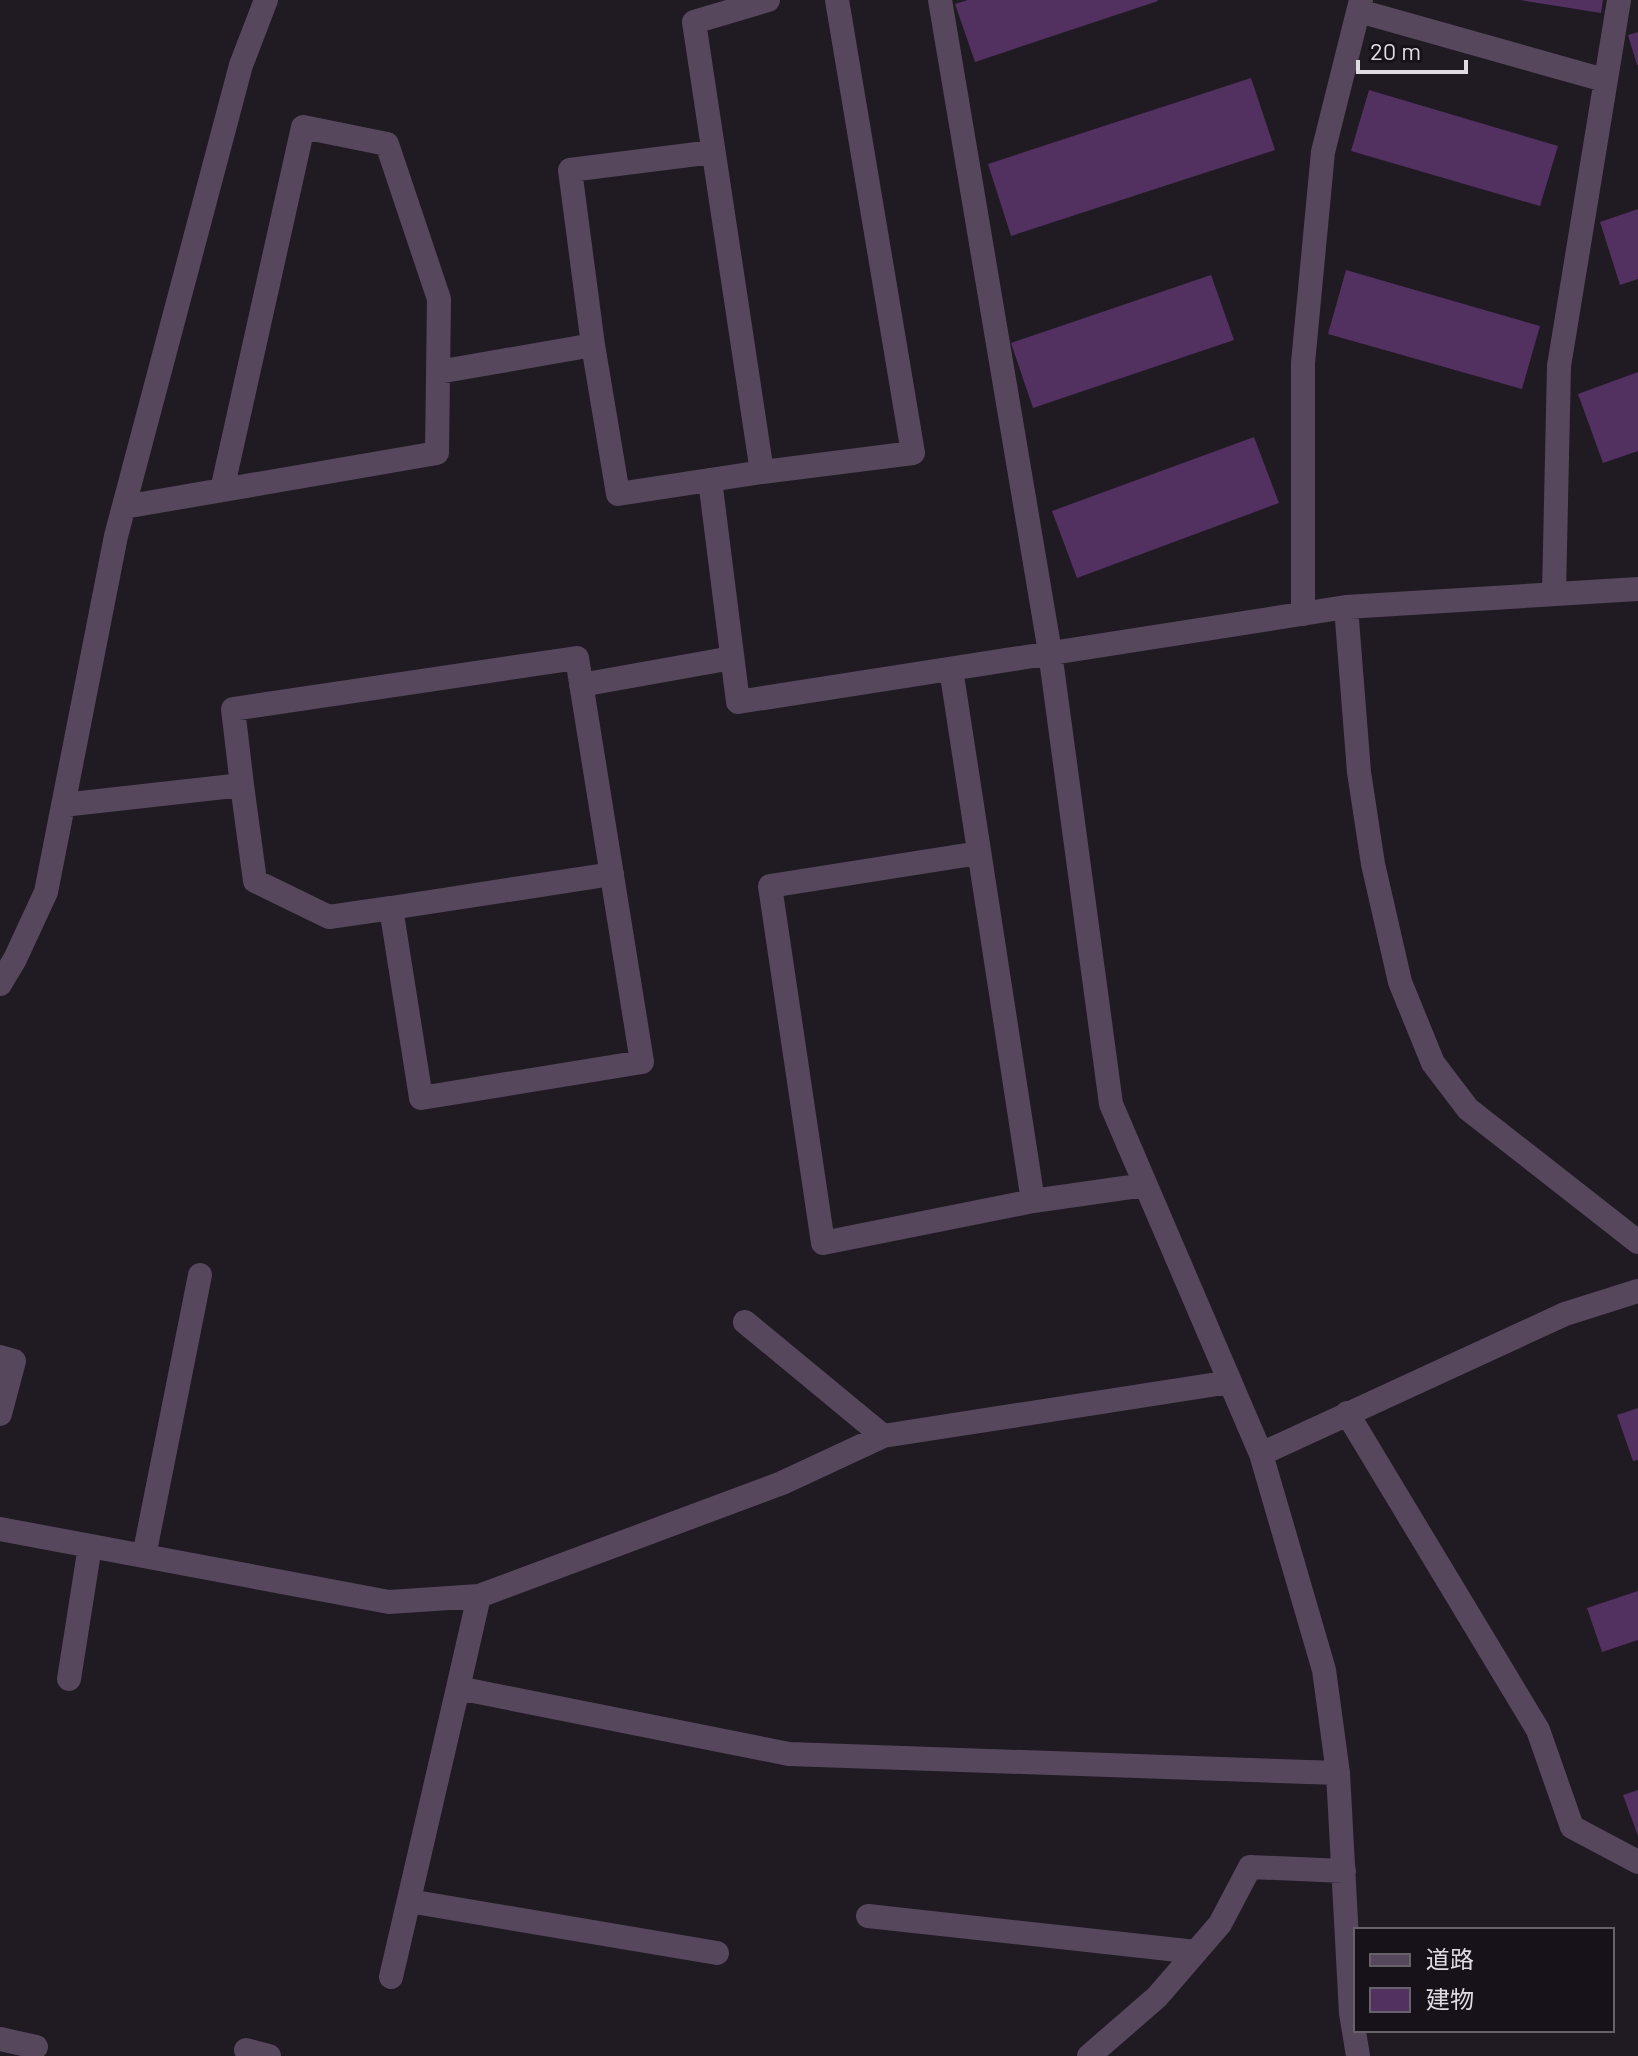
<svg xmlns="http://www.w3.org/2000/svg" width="1638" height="2056" viewBox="0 0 1638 2056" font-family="Barlow,'Noto Sans JP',sans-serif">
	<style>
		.building { fill: #523060 }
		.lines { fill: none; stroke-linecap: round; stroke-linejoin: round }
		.minor { stroke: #56475d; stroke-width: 24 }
	</style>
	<rect width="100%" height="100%" fill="#201a23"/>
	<path class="building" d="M 968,0 L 1157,0 L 1158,1 L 975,62 L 955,4 Z
		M 1520,0 L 1603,0 L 1601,13 Z
		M 1638,32 L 1638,65 L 1637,65 L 1628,35 Z
		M 1251,78 L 1275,150 L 1011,236 L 988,164 Z
		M 1369,90 L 1558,146 L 1540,206 L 1351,151 Z
		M 1638,209 L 1638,279 L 1620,285 L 1600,222 Z
		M 1346,270 L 1540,326 L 1522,389 L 1328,334 Z
		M 1211,275 L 1234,340 L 1033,408 L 1011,343 Z
		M 1638,372 L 1638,451 L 1603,463 L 1578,394 Z
		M 1254,437 L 1279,503 L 1077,578 L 1052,511 Z
		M 1638,1408 L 1638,1460 L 1633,1461 L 1617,1415 Z
		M 1638,1591 L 1638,1640 L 1602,1652 L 1587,1608 Z
		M 1638,1790 L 1638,1836 L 1623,1795 Z"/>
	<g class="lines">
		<path class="minor" d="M 940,0 L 1050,652 L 1111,1104 L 1261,1454 L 1324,1670 L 1338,1773 L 1351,2013 L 1358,2056
			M 1359,11 L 1604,80
			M 713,152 L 570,170 L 593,345 L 618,494 L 762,472 L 694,22 L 768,0
			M 438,372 L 593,345
			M 762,472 L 913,453 L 837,0
			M 710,480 L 738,702 L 1346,607 L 1638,589
			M 124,507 L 437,453 L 439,299 L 387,144 L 303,127 L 222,490
			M 1554,593 L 1559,366 L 1619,0
			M 1346,607 L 1359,772 L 1373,864 L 1400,982 L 1433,1063 L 1468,1109 L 1638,1242
			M 1303,614 L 1303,363 L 1323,152 L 1361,0
			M 951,669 L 1033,1201 L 823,1243 L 770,886 L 979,853
			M 581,685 L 732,658
			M 63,805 L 242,785 L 233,709 L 577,658 L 642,1062 L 421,1098 L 391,908 L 329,917 L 255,881 L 242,785
			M 391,908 L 612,874
			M 0,984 L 15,959 L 46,892 L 116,536 L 241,65 L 266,0
			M 1033,1201 L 1145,1185
			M 745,1322 L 883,1436
			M 0,1357 L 14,1361 L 0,1414
			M 1347,1413 L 1538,1730 L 1572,1827 L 1638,1862
			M 1261,1454 L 1565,1314 L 1638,1291
			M 0,1529 L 389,1602 L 479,1596 L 458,1688 L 789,1754 L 1338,1773
			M 144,1556 L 200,1275
			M 479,1596 L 782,1483 L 883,1436 L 1230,1382
			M 69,1679 L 90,1546
			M 409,1901 L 717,1953
			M 868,1916 L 1196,1952
			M 391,1977 L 458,1688
			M 0,2039 L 36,2047
			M 246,2050 L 269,2056
			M 1089,2056 L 1157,1997 L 1220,1924 L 1250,1867 L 1344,1871"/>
	</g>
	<rect x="1354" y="1928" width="260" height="104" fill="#17111a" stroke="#67626a" stroke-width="2"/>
	<rect x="1370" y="1954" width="40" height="12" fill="#56475d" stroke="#67626a" stroke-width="2"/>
	<text x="1426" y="1968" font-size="24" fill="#dfdbe1">道路</text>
	<rect x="1370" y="1988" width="40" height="24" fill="#523060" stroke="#67626a" stroke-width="2"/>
	<text x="1426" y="2008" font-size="24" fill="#dfdbe1">建物</text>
	<path d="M1358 60v12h108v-12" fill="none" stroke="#dfdbe1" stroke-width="4"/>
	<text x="1370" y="60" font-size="24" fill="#dfdbe1" stroke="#17111a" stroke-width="6" paint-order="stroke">20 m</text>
</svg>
